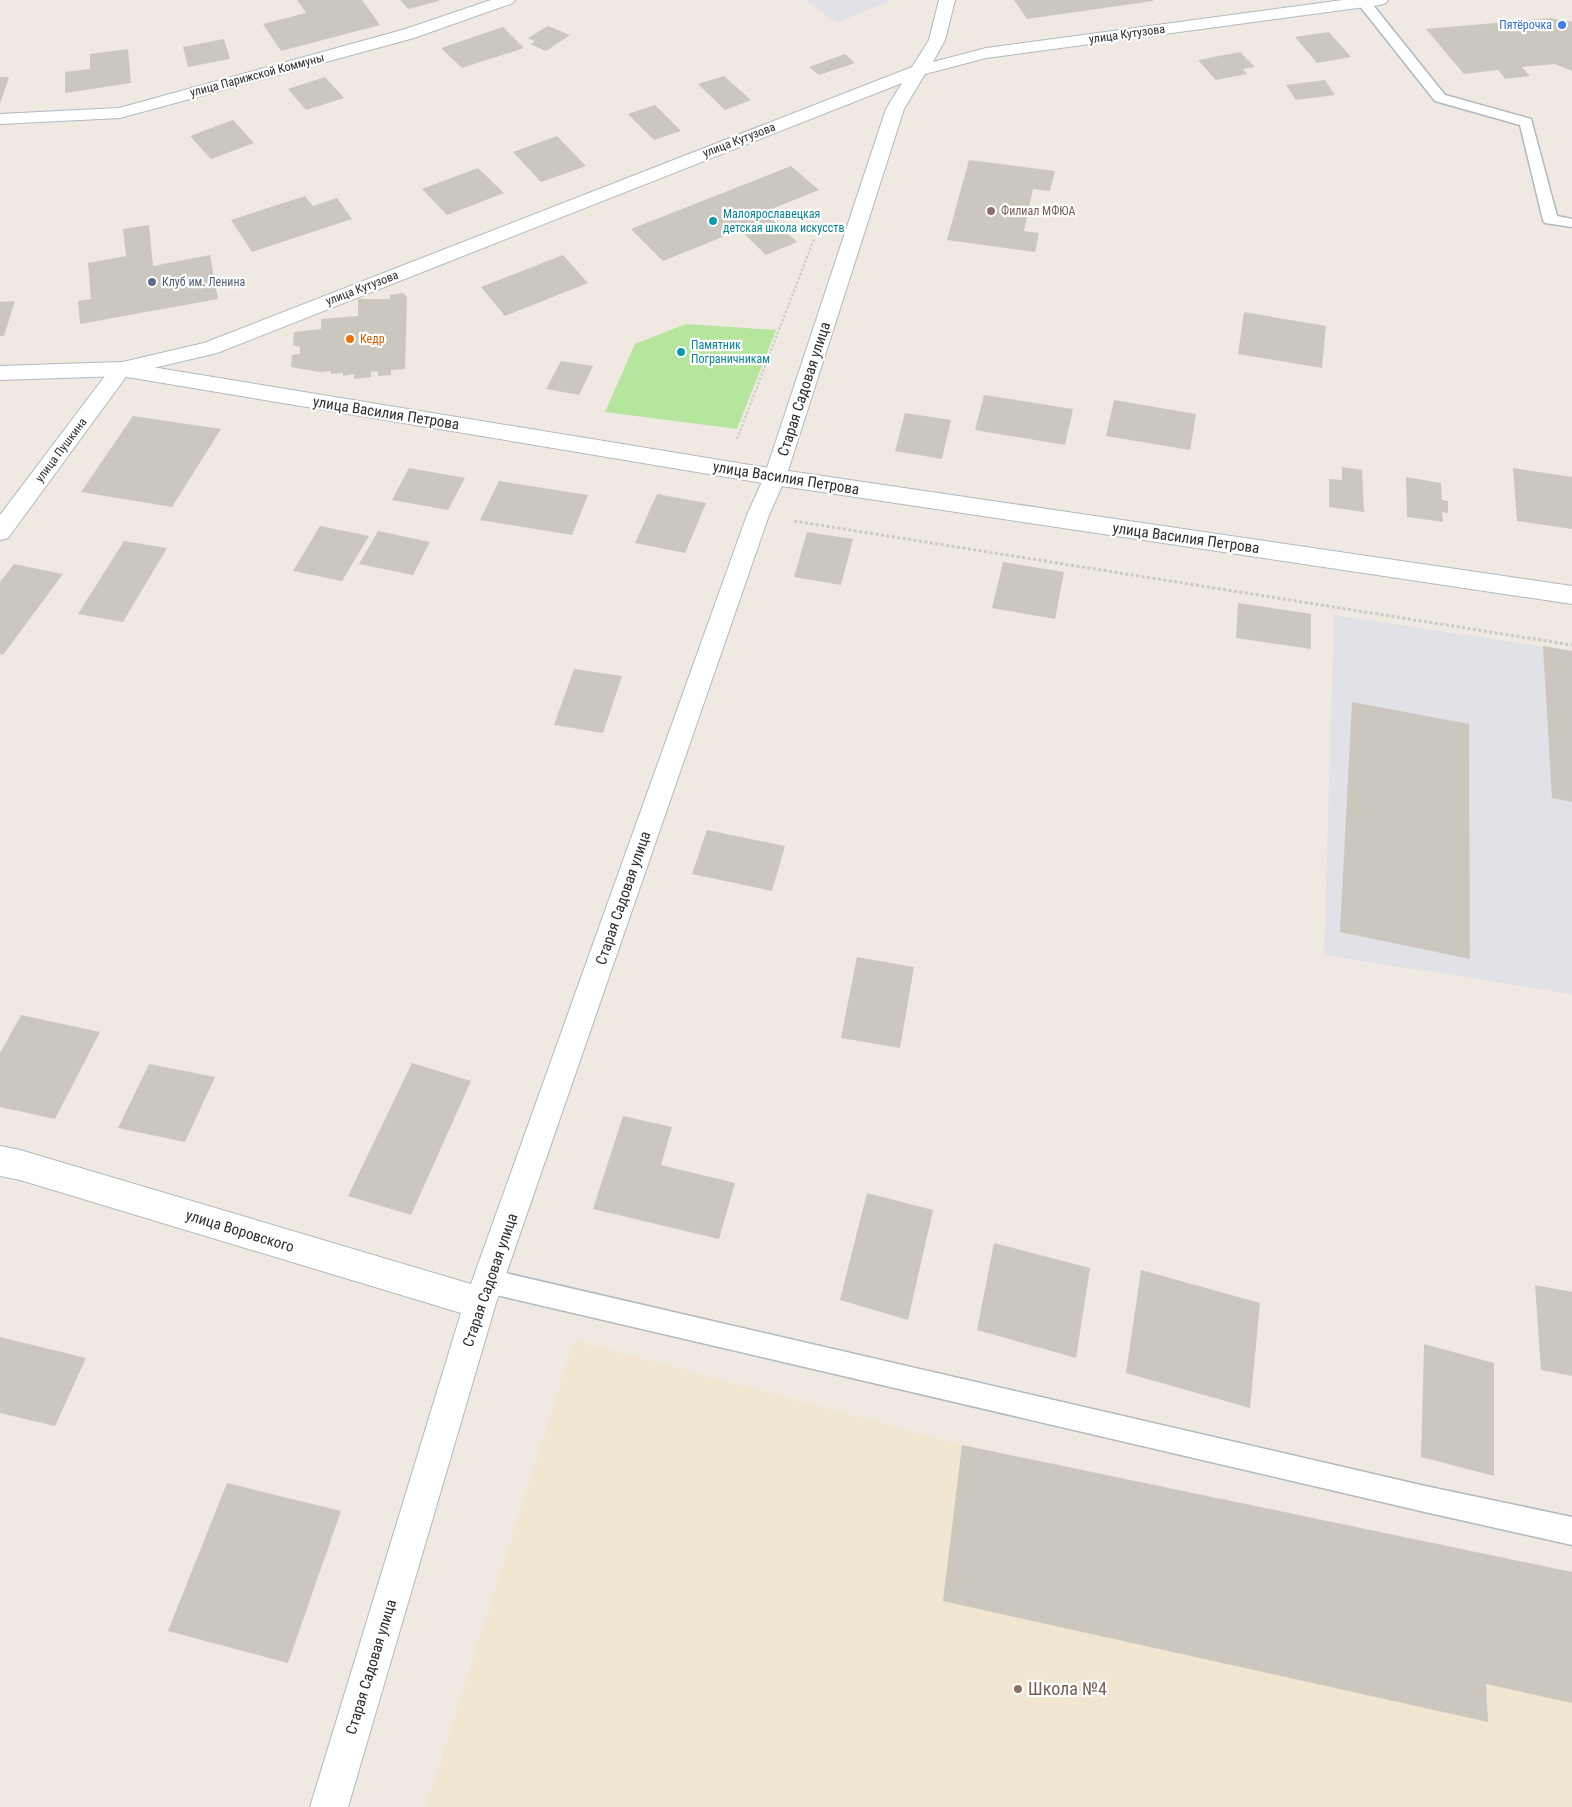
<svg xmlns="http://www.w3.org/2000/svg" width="1572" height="1807" viewBox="0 0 1572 1807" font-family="'Roboto Condensed',sans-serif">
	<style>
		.industrial { fill: #e3e1e8 }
		.education { fill: #f0e6d1 }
		.green { fill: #b6e59e }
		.building { fill: #cbc7bf }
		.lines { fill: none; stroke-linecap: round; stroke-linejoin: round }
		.lane-casing { stroke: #b4b7c1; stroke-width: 3 }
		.street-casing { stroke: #b4b7c1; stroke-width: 2 }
		.secondary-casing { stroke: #b4b7c1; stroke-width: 2 }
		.path-far1 { stroke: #c9c9c9; stroke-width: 2; stroke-dasharray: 2.5 2; stroke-linecap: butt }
		.path { stroke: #c9c9c9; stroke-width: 3; stroke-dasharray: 3 2.5; stroke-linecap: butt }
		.lane { fill: #fff; fill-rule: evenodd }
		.street { fill: #fff; fill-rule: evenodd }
		.secondary { fill: #fff; fill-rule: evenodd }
		.shop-dot { fill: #3f7fe0; stroke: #fff; stroke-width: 2 }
		.education-dot { fill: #8d6e63; stroke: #fff; stroke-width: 2 }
		.culture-dot { fill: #0f9aa8; stroke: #fff; stroke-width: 2 }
		.service-dot { fill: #5c6f8a; stroke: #fff; stroke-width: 2 }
		.food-dot { fill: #e8710a; stroke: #fff; stroke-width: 2 }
		.labels { text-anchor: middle; stroke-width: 4.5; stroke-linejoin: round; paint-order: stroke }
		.far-shop-label { font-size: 12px; fill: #366cbe; stroke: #fff; text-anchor: end }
		.far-street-label { font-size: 12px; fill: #2e2e2e; stroke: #fff }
		.far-education-label { font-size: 12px; fill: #785e54; stroke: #fff; text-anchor: start }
		.far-culture-label { font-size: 12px; fill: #0d838f; stroke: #fff; text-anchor: start }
		.far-service-label { font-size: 12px; fill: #4e5e75; stroke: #fff; text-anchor: start }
		.far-food-label { font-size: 12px; fill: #c56008; stroke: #fff; text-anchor: start }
		.street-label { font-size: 15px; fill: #2e2e2e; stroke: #fff }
		.near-education-label { font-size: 18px; fill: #785e54; stroke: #fff; text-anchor: start }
	</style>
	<rect width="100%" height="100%" fill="#efe9e1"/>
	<path class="industrial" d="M 805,0 L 891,0 L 837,23 Z
		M 1334,615 L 1572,651 L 1572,994 L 1324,955 Z"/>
	<path class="education" d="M 574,1340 L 963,1445 L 1572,1572 L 1572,1807 L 426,1807 Z"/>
	<path class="green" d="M 686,324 L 776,330 L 737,429 L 605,412 L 635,344 Z"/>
	<path class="building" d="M 297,0 L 362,0 L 380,25 L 281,51 L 263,24 L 306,13 Z
		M 400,0 L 439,0 L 439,1 L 408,9 Z
		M 1014,0 L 1153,0 L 1153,1 L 1027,19 Z
		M 1550,18 L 1572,22 L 1572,71 L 1555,64 L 1522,67 L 1530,76 L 1505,79 L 1498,70 L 1464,74 L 1426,29 Z
		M 548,26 L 570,35 L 546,51 L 530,44 L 535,42 L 528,38 Z
		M 503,27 L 524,48 L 462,68 L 441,48 Z
		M 1329,32 L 1351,57 L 1317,63 L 1295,37 Z
		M 224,39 L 230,59 L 188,67 L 183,47 Z
		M 128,49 L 131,83 L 65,93 L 65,72 L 90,69 L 90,54 Z
		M 1240,52 L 1255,67 L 1243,69 L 1247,74 L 1216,80 L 1198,60 Z
		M 845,54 L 855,63 L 819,75 L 809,67 Z
		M 724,76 L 751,100 L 725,110 L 698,84 Z
		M 0,77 L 9,77 L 0,104 Z
		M 325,77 L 344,98 L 306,110 L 288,89 Z
		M 1325,80 L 1335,95 L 1296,100 L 1286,85 Z
		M 655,105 L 681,131 L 654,140 L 628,114 Z
		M 233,120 L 254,143 L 211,159 L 190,136 Z
		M 557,136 L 586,166 L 541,182 L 513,152 Z
		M 969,160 L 1055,171 L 1050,191 L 1033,189 L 1024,231 L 1039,233 L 1035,252 L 947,240 Z
		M 791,166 L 819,190 L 764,212 L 797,242 L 766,255 L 740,230 L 663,261 L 631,229 Z
		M 478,168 L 504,193 L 447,215 L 422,189 Z
		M 305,196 L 313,206 L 337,198 L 352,219 L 252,252 L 231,220 Z
		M 149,225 L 153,266 L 210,255 L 218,299 L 80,324 L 78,301 L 91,299 L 88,263 L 126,256 L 123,229 Z
		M 563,255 L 588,283 L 505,316 L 481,287 Z
		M 403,293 L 407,297 L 405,369 L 391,370 L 391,375 L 378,376 L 378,371 L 371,372 L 371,377 L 354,379 L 354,374 L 343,376 L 343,373 L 331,374 L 331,371 L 319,372 L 291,367 L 292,355 L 300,354 L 300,347 L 293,345 L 294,332 L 321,329 L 321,319 L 358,316 L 358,299 L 390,299 L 390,295 Z
		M 15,301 L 4,336 L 0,336 L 0,302 Z
		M 1244,312 L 1326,326 L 1322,368 L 1238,354 Z
		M 561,361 L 593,366 L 579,395 L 546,389 Z
		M 984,395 L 1073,409 L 1065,445 L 975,430 Z
		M 1114,400 L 1196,414 L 1190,450 L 1106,436 Z
		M 905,413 L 951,420 L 942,459 L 895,451 Z
		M 133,416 L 221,429 L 172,507 L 81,492 Z
		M 1342,467 L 1362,470 L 1364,512 L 1329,507 L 1329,479 L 1342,480 Z
		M 409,468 L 465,478 L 448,510 L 392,500 Z
		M 1513,468 L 1572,477 L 1572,529 L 1517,521 Z
		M 1406,477 L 1441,483 L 1442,500 L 1448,501 L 1448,513 L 1442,512 L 1443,522 L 1407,517 Z
		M 499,481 L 588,495 L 572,535 L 480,520 Z
		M 657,494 L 706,503 L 685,553 L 635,543 Z
		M 320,526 L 369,536 L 342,581 L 293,571 Z
		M 378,531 L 430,542 L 413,575 L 359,564 Z
		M 807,532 L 853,539 L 841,585 L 794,577 Z
		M 124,541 L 167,548 L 123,622 L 78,614 Z
		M 1003,562 L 1064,572 L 1055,619 L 992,608 Z
		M 14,564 L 63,574 L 3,655 L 0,654 L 0,582 Z
		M 1238,603 L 1311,614 L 1311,649 L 1236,638 Z
		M 1543,646 L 1572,651 L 1572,802 L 1552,798 Z
		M 574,669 L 622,676 L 603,733 L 554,725 Z
		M 1352,702 L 1469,724 L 1470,959 L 1340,932 Z
		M 707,830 L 785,846 L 772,891 L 692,874 Z
		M 857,957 L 914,967 L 900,1048 L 841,1038 Z
		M 21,1015 L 100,1032 L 55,1119 L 0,1107 L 0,1053 Z
		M 412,1063 L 471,1081 L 411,1215 L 348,1196 Z
		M 149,1064 L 215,1077 L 185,1142 L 118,1128 Z
		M 623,1116 L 672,1127 L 661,1165 L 735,1183 L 719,1239 L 593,1209 Z
		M 867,1193 L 933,1210 L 908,1320 L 840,1300 Z
		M 994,1243 L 1090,1268 L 1076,1358 L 977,1330 Z
		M 1141,1270 L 1260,1303 L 1250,1408 L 1126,1373 Z
		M 1535,1285 L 1572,1292 L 1572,1376 L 1541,1370 Z
		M 0,1337 L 86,1358 L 55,1426 L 0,1413 Z
		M 1424,1344 L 1494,1363 L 1494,1476 L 1421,1457 Z
		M 962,1445 L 1572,1572 L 1572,1703 L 1486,1684 L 1488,1722 L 943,1601 Z
		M 227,1483 L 341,1511 L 288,1663 L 168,1631 Z"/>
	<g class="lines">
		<defs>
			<path id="lane" d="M 1359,0 L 1369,0 L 1445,95 L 1531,119 L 1557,216 L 1572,219 L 1572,227 L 1545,223 L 1543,220 L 1520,125 L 1435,101 L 1359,5 Z
				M 488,1269 L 1425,1486 L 1572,1517 L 1572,1545 L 1425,1512 L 488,1293 L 479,1290 L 476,1281 L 479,1272 Z"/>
			<path id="street" d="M 491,0 L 515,0 L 513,3 L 414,38 L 120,118 L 0,124 L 0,114 L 119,108 L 402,30 Z
				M 939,0 L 955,0 L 945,40 L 933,62 L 986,48 L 1343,0 L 1388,0 L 1386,3 L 1380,5 L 986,58 L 925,74 L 904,109 L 786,477 L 769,515 L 496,1303 L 348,1807 L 310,1807 L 461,1313 L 20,1180 L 0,1176 L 0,1146 L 20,1150 L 471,1284 L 747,515 L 764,477 L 886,109 L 902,83 L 217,353 L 128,374 L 8,538 L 0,540 L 0,515 L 114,364 L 204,343 L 912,67 L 929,40 Z"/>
			<path id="secondary" d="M 121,362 L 775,469 L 1572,586 L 1572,604 L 775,485 L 121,376 L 0,380 L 0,366 Z"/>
		</defs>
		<use href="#lane" class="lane-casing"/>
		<use href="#street" class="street-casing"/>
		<use href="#secondary" class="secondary-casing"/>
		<path class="path-far1" d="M 737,439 L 814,239"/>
		<path class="path" d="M 794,521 L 1572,645"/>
		<use href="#lane" class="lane"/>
		<use href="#street" class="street"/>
		<use href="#secondary" class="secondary"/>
	</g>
	<circle class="shop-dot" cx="1562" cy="25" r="5"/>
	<g class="education-dot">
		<circle cx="991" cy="211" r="5"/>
		<circle cx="1018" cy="1689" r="5"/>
	</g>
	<g class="culture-dot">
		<circle cx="713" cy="221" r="5"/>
		<circle cx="681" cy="352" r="5"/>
	</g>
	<circle class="service-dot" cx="152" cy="282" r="5"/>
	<circle class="food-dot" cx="350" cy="339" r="5"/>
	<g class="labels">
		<g class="far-shop-label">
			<text x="1552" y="29">Пятёрочка</text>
		</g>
		<g class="far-street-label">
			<text transform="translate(1127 34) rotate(-8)" y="4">улица Кутузова</text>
			<text transform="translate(257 75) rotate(-15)" y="4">улица Парижской Коммуны</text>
			<text transform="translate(739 140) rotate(-21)" y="4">улица Кутузова</text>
			<text transform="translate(362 288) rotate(-21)" y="4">улица Кутузова</text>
			<text transform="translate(61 450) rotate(-53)" y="4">улица Пушкина</text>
		</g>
		<g class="far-education-label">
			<text x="1001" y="215">Филиал МФЮА</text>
		</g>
		<g class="far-culture-label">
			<text x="723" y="218">Малоярославецкая<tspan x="723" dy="14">детская школа искусств</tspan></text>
			<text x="691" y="349">Памятник<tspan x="691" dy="14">Пограничникам</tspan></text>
		</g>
		<g class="far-service-label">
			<text x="162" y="286">Клуб им. Ленина</text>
		</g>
		<g class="far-food-label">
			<text x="360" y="343">Кедр</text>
		</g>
		<g class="street-label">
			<text transform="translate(804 389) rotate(-72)" y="5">Старая Садовая улица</text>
			<text transform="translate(386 413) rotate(9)" y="5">улица Василия Петрова</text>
			<text transform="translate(786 478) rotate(9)" y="5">улица Василия Петрова</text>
			<text transform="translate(1186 538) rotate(8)" y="5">улица Василия Петрова</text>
			<text transform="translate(623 898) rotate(-71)" y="5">Старая Садовая улица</text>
			<text transform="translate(240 1231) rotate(17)" y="5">улица Воровского</text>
			<text transform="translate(490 1280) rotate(-71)" y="5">Старая Садовая улица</text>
			<text transform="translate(371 1667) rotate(-73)" y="5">Старая Садовая улица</text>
		</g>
		<g class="near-education-label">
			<text x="1028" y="1695">Школа №4</text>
		</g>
	</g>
</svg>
